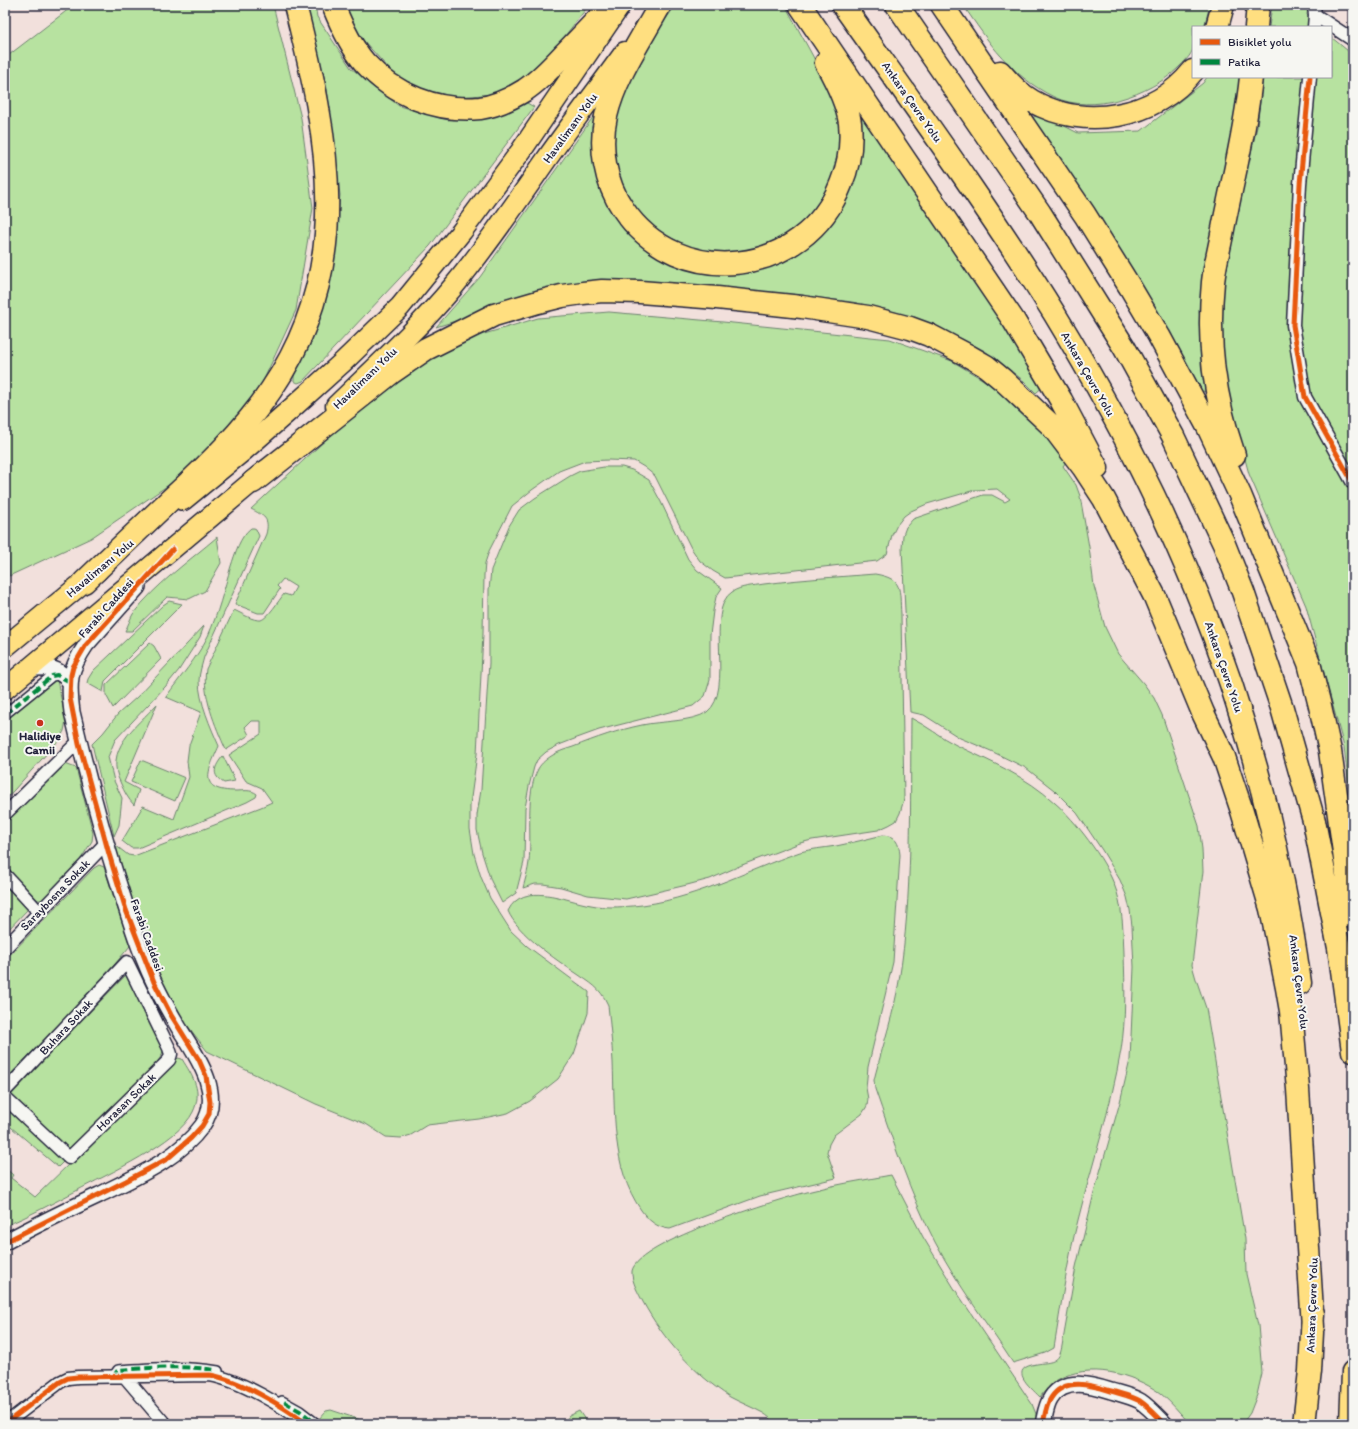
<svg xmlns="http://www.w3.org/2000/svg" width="1358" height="1429" viewBox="0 0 1358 1429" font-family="Itim,sans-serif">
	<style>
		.green { fill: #b7e2a0; stroke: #6c826e }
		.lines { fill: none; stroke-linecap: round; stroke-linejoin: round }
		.pedestrian-casing { stroke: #22223b; stroke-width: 12 }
		.minor-casing { stroke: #22223b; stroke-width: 15 }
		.tertiary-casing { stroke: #22223b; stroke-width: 18 }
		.trunk-casing { stroke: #22223b; stroke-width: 23 }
		.motorway-casing { stroke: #22223b; stroke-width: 25 }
		.pedestrian { stroke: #f6f6f2; stroke-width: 9 }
		.minor { stroke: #f6f6f2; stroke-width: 12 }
		.tertiary { stroke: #f6f6f2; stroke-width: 15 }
		.trunk { stroke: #ffdf80; stroke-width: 20 }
		.motorway { stroke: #ffdf80; stroke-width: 22 }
		.quiet { stroke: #00873e; stroke-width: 4; stroke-dasharray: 8 4; stroke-linecap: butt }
		.cycleway-casing { stroke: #f6f6f2; stroke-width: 8 }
		.cycleway { stroke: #e8590c; stroke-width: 5 }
		.poi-dot { fill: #c8321e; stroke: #f6f6f2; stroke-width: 1.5 }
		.labels { text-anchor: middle; stroke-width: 4; stroke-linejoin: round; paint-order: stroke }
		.street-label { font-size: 12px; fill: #22223b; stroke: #f6f6f2 }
		.poi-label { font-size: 12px; font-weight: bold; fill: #22223b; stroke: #f6f6f2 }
	</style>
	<rect width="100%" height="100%" fill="#f2e0dc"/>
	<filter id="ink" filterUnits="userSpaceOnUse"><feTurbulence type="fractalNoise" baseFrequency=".025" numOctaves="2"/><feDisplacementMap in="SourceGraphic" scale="8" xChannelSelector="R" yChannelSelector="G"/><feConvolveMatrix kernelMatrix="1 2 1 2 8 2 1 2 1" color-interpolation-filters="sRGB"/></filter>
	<g filter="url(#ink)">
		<path class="green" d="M 74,5 L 273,5 L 301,118 L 313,208 L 296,310 L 252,405 L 186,473 L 91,538 L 9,576 L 5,464 L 5,58 Z
			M 305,5 L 315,5 L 317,17 L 351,68 L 399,106 L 448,120 L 492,115 L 520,99 L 534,107 L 430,246 L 303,381 L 298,383 L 294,381 L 294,376 L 332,272 L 340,195 L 327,89 Z
			M 346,5 L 589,5 L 540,68 L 497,94 L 442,98 L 398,79 L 354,30 Z
			M 676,5 L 785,5 L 821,71 L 834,102 L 840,123 L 841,136 L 839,162 L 824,199 L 800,227 L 764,249 L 700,255 L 632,214 L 606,142 L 634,62 Z
			M 963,5 L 1210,5 L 1204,27 L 1193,27 C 1193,34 1194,42 1193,48 C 1192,55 1183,63 1178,68 C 1150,95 1092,115 1054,97 C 1011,76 989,43 963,5 Z
			M 1272,5 L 1308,5 L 1307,15 L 1320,27 L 1269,27 Z
			M 1331,37 L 1353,55 L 1353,816 L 1344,747 L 1306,606 L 1249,474 L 1220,366 L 1225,262 L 1257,127 L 1263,77 L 1331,77 Z
			M 1207,77 L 1242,77 L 1233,139 L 1213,226 L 1199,310 L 1207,391 L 1196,392 L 1029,119 L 1041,114 L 1078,133 L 1141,131 L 1203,83 Z
			M 859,99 L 1046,384 L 1036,393 L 1024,381 L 985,351 L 962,339 L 912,317 L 888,310 L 852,302 L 788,294 L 727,288 L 569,286 L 436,327 L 480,277 L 603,103 L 597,167 L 632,229 L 740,273 L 767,267 L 780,262 L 821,232 Z
			M 609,312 L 723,322 L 890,339 L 952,361 L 982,379 L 1010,398 L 1069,458 L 1063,466 L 1076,485 L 1080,496 L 1089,547 L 1094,586 L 1105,627 L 1118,654 L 1144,684 L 1154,698 L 1162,715 L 1199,826 L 1202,849 L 1203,871 L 1192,965 L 1196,979 L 1206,1008 L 1245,1239 L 1246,1274 L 1258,1325 L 1262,1373 L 1257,1395 L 1250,1413 L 1242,1424 L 1190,1424 C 1180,1413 1171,1402 1160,1393 C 1132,1373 1088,1362 1057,1380 C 1050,1384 1045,1391 1040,1397 C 1029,1386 1007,1368 1037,1364 C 1042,1363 1051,1363 1055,1360 C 1060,1357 1061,1351 1062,1346 L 1076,1267 L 1094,1193 L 1120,1102 L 1130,1060 L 1134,967 L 1132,926 L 1130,910 L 1127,897 L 1120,880 L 1102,850 L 1077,813 L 1054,790 L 1026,768 L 991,751 L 960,738 L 924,715 L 910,712 L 902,548 L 903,535 L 906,527 L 913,519 L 983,495 L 992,495 L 1005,502 L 1010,499 L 997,489 L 975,490 L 927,504 L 911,511 L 904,516 L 897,525 L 892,535 L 887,554 L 877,561 L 725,578 L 713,571 L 700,561 L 691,548 L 655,476 L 644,467 L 634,461 L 608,460 L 585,461 L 559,471 L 532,490 L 512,506 L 489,551 L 485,563 L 484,575 L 483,634 L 477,754 L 470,805 L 470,829 L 474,854 L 481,877 L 490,898 L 511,931 L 527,946 L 589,992 L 588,1013 L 574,1054 L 558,1079 L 530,1101 L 508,1113 L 479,1119 L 427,1125 L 411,1135 L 401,1138 L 386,1137 L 366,1124 L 316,1104 L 207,1051 L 177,1012 L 150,956 L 115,845 L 128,855 L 134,856 L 261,807 L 272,802 L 262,788 L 246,781 L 229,755 L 261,734 L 261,721 L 251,721 L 245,727 L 249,735 L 226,750 C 215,725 202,696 206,669 L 234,610 C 241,613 253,621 261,620 C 268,618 279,600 284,594 L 291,596 L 296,587 L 283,579 L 277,586 L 280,589 L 264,613 L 258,613 L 235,604 L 266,534 C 270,518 264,516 251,509 L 331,435 L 396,384 L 454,343 L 538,318 Z
			M 604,467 L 622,467 L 632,470 L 649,480 L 661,502 L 688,559 L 697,570 L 722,588 L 716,597 L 713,611 L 710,635 L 710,680 L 705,696 L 693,706 L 599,730 L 577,738 L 559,745 L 546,752 L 537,760 L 534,767 L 529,786 L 525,808 L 524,862 L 516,893 L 502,903 L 491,881 L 482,853 L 477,830 L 477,815 L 481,790 L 489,663 L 489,590 L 491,570 L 509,526 L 519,510 L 535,498 L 570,476 L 580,471 Z
			M 251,528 L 254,528 L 256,529 L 259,536 L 204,657 C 202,665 199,673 199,681 C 199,701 211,728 219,746 C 208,771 197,791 236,791 C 243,791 251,789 257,794 L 256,797 L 247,802 L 138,848 L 131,848 L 122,841 L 143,806 L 174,819 L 189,777 L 187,761 L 189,745 L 201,712 L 166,697 C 180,677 197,658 208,636 C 218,614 224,589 231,566 C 235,554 240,536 251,528 Z
			M 217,537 L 221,563 L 205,591 L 189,599 L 167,597 L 132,631 L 125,631 C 128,626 130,619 133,614 C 155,585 189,561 217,537 Z
			M 875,574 C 904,579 899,589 901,614 L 904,799 L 900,813 L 896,821 L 889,825 L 878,830 L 812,840 L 800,843 L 742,865 L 710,879 L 687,885 L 626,899 L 588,895 L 561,887 L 543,884 L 535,884 L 523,888 C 525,880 528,871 529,862 C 532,834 525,794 538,769 C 541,763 548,758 553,755 C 559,751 567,749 573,747 C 596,738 618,730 642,725 C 660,721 693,722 707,712 C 735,691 704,610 732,592 C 741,586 753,586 764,584 C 801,579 838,577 875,574 Z
			M 169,601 L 182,604 L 105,681 L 103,692 L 87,683 L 88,679 L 93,671 L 163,605 Z
			M 204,626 L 200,637 L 179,670 L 165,687 L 115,740 L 108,757 L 114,781 L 122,798 L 119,825 L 114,836 L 92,744 L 103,733 L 118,714 L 137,697 Z
			M 150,643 L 154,646 L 161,659 L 113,708 L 106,695 L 106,685 Z
			M 56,676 L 66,720 L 64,731 L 59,740 L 5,800 L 5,718 Z
			M 157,704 L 124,782 L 139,790 L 134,805 C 128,799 124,791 121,784 C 103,749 136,727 157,704 Z
			M 911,718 C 927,726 940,737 956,745 C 991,762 1026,776 1055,803 C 1076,821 1104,858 1114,884 C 1123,906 1123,930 1124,954 C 1125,985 1126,1019 1121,1050 C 1111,1108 1092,1164 1078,1220 C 1067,1262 1061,1306 1054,1348 L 1045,1353 L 1013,1363 C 987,1323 957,1284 935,1242 C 910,1193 893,1141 875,1089 L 874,1080 L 876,1072 C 884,1042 894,1012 899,981 C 913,895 910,805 911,718 Z
			M 223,756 L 235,781 L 224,783 C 211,775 214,767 223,756 Z
			M 141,760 L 185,778 L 175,801 L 131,782 Z
			M 65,764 L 76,768 L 93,833 L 92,841 L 74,870 L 43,900 L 38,900 L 5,866 L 5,821 L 57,768 L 62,765 Z
			M 883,835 C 896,836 899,843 900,855 L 893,962 L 868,1067 L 866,1088 L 868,1099 L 867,1106 L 862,1114 L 834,1135 L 829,1144 L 827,1152 L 836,1178 L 760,1196 L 670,1229 C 657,1228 648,1220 641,1210 C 611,1167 615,1112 613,1062 C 612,1043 610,1024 608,1005 C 600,987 590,983 576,973 C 556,960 517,933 508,911 C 523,880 566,901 591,905 C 605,908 619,907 633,906 C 692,901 745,871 800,852 C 811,849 824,848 836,846 C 851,843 867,839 883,835 Z
			M 99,865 L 104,867 L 130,946 L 100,982 L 5,1080 L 5,960 L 94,868 Z
			M 5,884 L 29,908 L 5,933 Z
			M 126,975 L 163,1050 L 162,1055 L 156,1064 L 69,1151 L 10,1093 Z
			M 178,1058 L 182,1059 C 193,1077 203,1091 193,1112 C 179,1142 106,1175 76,1191 C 53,1203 29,1216 5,1226 L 5,1168 L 13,1175 L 11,1178 L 35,1197 Z
			M 5,1108 L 7,1108 L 64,1161 L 58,1167 L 5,1122 Z
			M 891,1175 L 923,1237 L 954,1288 L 1032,1404 L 1036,1414 L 1037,1424 L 777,1424 C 772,1420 768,1416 763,1413 C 752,1407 741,1403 730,1397 C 694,1374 663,1339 643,1302 C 639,1294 631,1281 632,1271 C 637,1242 782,1198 811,1191 C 837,1184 865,1180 891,1175 Z
			M 331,1410 L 367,1422 L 367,1424 L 320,1424 L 317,1421 L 326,1411 Z
			M 579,1411 L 588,1424 L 567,1424 L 566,1420 L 569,1416 Z"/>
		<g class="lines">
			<defs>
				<path id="pedestrian" d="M 5,714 L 52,676 L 57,675 L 62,678
					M 113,1377 L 118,1370 C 150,1368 186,1365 218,1371
					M 282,1401 L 300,1411 L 317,1424"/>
				<path id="minor" d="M 1314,5 L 1315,15 L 1314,27
					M 1315,15 L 1353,40
					M 1310,77 L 1300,184 L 1293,325 L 1305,397 L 1353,483
					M 5,814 L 79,741
					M 5,875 L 39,912
					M 5,948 L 106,843
					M 5,1091 L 127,962 L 169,1048 L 171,1054 L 169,1060 L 69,1158 L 5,1098
					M 125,1377 L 165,1424
					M 5,1424 L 60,1382 L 68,1378 L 78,1377 L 210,1375 C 240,1380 283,1406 307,1424"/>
				<path id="tertiary" d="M 29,669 C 49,666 57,667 70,682
					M 5,1242 C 36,1225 67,1210 99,1195 C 135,1177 177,1160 202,1126 C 225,1094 196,1055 179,1028 C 172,1016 165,1004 159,992 C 142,960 131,923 120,888 C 101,830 86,771 72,712 C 68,682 69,670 86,645 L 138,587
					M 1043,1424 C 1045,1415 1046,1405 1051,1398 C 1065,1377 1091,1385 1111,1391 C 1121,1394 1131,1396 1140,1401 C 1149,1407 1157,1416 1165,1424"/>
				<path id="trunk" d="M 336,406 C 376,367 417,330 453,287 C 487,246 516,203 546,160 C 572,123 599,88 625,52
					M 183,500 L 243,451 L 292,408 L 343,362 L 400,307 L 462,231 L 521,151 L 619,7
					M 5,647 L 97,571
					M 5,689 L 265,471"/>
				<path id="motorway" d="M 333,5 C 341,25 351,47 365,63 C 394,95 437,112 480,108 C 495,106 512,98 525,90 C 540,80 553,66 565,53 C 581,37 596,21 611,5
					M 660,5 C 641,40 615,77 606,116 C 599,147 605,183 623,209 C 679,292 805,277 841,184 C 849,165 852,144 850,123 C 847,102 836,81 826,63
					M 800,5 L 1014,321 L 1061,400 L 1097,468
					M 843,5 C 915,107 988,207 1054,313 C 1124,428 1188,556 1231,684 C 1263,781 1286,882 1300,983
					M 897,5 L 1040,213 L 1124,347 L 1173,436 L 1224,544 L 1243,592 L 1282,708 L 1314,821 L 1339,948 L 1353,1051
					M 942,5 L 1085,215 L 1130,287 L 1159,336 L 1208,427 L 1240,495 L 1309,663 L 1320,706 L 1330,751 L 1353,917
					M 1217,27 L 1223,5
					M 1256,27 L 1258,5
					M 1000,72 C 1009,83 1020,94 1032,101 C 1085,131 1155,118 1193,71
					M 1234,455 C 1214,397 1207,343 1213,282 C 1215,264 1220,246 1223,229 C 1233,178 1246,128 1251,77
					M 253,482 L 391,373 L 426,349 L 494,315 L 538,302 L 562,296 L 583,293 L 602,291 L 640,292 L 717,298 L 802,307 L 868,317 L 910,328 L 929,335 L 967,355 L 986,366 L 1003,380 L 1052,426 L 1083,467 L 1104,499 L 1155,597 L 1203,713 L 1224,757 L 1242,811 L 1271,909 L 1287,988 L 1291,1011 L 1298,1089 L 1313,1327
					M 84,582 C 112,555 141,528 169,501 C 206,467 243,431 271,390 C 355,267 329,139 295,5
					M 1304,1424 L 1310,1371 L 1313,1313
					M 1351,1424 L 1353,1372"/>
			</defs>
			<use href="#pedestrian" class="pedestrian-casing"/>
			<use href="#minor" class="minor-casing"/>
			<use href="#tertiary" class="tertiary-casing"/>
			<use href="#trunk" class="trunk-casing"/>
			<use href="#motorway" class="motorway-casing"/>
			<use href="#pedestrian" class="pedestrian"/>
			<use href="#minor" class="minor"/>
			<use href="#tertiary" class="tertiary"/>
			<use href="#trunk" class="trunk"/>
			<use href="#motorway" class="motorway"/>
			<path class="quiet" d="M 5,714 L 52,676 L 57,675 L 70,682
				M 113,1377 L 118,1370 C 150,1368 184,1365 215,1370
				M 284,1402 L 300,1411 L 317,1424"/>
			<defs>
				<path id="cycleway" d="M 1310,77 L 1300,184 L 1293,325 L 1305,397 L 1353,483
					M 5,1242 L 126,1181 L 167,1159 L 191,1138 L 202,1126 L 209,1114 L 210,1102 L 206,1076 L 199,1060 L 171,1015 L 154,982 L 126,910 L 109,854 L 79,744 L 70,698 L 71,675 L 73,667 L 86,645 L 173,549
					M 5,1424 L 60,1382 L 68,1378 L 78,1377 L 210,1375 C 240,1380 283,1406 307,1424
					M 1043,1424 C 1045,1415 1046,1405 1051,1398 C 1065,1377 1091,1385 1111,1391 C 1121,1394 1131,1396 1140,1401 C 1149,1407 1157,1416 1165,1424"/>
			</defs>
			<use href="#cycleway" class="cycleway-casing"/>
			<use href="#cycleway" class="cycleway"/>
		</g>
	</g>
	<circle class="poi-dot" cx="40" cy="723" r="4"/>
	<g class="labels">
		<g class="street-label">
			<text transform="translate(912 102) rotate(55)" y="4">Ankara Çevre Yolu</text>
			<text transform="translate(570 128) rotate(-54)" y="4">Havalimanı Yolu</text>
			<text transform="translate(1088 374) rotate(60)" y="4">Ankara Çevre Yolu</text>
			<text transform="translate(365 378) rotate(-44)" y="4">Havalimanı Yolu</text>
			<text transform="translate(100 568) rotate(-40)" y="4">Havalimanı Yolu</text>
			<text transform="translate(106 608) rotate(-48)" y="4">Farabi Caddesi</text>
			<text transform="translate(1224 667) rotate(71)" y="4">Ankara Çevre Yolu</text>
			<text transform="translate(55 895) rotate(-46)" y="4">Saraybosna Sokak</text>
			<text transform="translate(147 935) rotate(70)" y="4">Farabi Caddesi</text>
			<text transform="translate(1299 982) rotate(83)" y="4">Ankara Çevre Yolu</text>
			<text transform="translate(66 1027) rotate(-47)" y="4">Buhara Sokak</text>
			<text transform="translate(126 1102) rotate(-44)" y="4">Horasan Sokak</text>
			<text transform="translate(1312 1305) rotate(-88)" y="4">Ankara Çevre Yolu</text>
		</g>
		<g class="poi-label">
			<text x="40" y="740">Halidiye<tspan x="40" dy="14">Camii</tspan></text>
		</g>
	</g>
	<rect width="1358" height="1429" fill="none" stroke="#f6f6f2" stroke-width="20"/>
	<rect x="10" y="10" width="1338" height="1409" fill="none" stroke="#22223b" stroke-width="1.5" filter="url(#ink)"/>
	<rect x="1192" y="26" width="140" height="52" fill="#f6f6f2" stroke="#a1a1a9"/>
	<rect x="1200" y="39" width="20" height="6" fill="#e8590c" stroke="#a1a1a9"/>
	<text x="1228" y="46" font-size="12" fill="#22223b">Bisiklet yolu</text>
	<rect x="1200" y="59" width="20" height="6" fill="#00873e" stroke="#a1a1a9"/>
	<text x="1228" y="66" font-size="12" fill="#22223b">Patika</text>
</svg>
